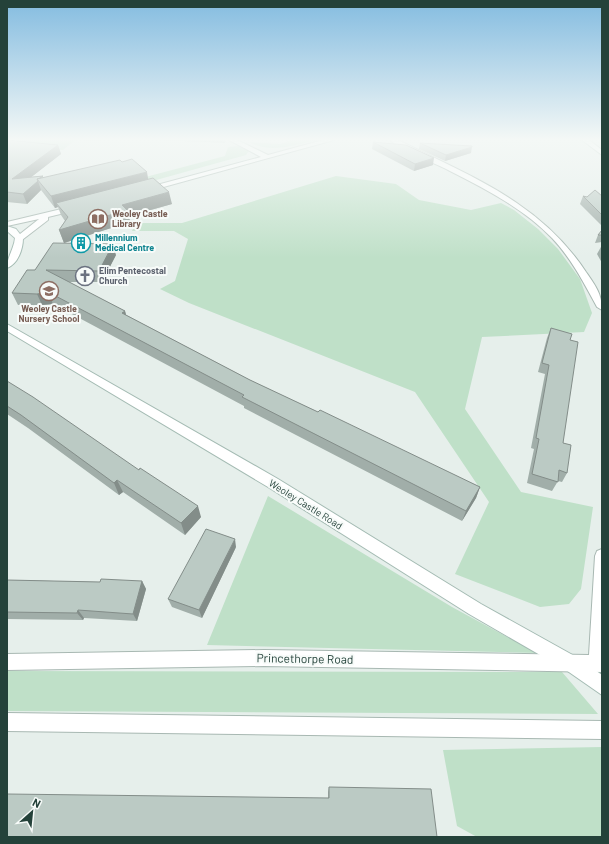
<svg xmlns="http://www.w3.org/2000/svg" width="609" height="844" viewBox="0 0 609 844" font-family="Barlow,sans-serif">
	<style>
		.green { fill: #bfe0c8 }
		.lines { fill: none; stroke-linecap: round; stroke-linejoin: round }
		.street-casing { stroke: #a8b8b2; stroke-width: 2 }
		.secondary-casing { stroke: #a4bbb3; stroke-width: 2 }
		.street { fill: #fff; fill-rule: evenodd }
		.secondary { fill: #fff; fill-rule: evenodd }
		.wall { fill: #a1aea9 }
		.shaded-wall { fill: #838d89 }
		.building { fill: #bbcac4; stroke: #838d89 }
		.labels { text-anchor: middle; stroke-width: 4; stroke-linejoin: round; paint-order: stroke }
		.far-education-label { font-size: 9px; font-weight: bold; fill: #785e54; stroke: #f7fbf9; text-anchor: start }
		.far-culture-label { font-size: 9px; font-weight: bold; fill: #0d838f; stroke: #f7fbf9; text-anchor: start }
		.far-worship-label { font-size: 9px; font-weight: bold; fill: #5b616d; stroke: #f7fbf9; text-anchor: start }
		.street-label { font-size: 10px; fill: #24423a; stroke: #f7fbf9 }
		.near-street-label { font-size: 12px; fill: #24423a; stroke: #f7fbf9 }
	</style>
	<rect width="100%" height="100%" fill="#e6efeb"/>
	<path class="green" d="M 7,140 L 75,140 L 63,150 L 7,144 Z
		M 291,140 L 317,140 C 294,145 271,154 249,142 L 280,144 Z
		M 238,146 L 249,151 L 246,155 L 149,182 L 138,179 L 225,156 L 228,147 Z
		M 336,176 L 396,184 L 419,200 L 471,210 L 501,203 L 514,210 L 538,229 L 558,249 L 580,279 L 592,313 L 584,332 L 482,337 L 465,409 L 521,492 L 593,507 L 581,589 L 569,604 L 540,607 L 455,574 L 489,502 L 415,392 L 189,303 L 160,289 L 175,281 L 188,239 L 174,231 L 132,231 L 136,223 L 182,223 Z
		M 268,496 L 452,607 L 537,653 L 207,645 Z
		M 7,671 L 562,672 L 598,714 L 7,711 Z
		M 602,747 L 602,837 L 477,837 L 457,826 L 443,750 Z"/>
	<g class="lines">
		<defs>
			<path id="street" d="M 229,140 L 237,140 L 268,155 L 323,140 L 334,140 L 149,191 L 142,189 L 261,157 Z
				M 390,140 L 398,140 C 470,176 540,202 586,272 C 595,285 602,294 602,310 L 597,307 C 584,283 571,258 552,238 C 524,209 486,189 450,171 C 433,162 403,152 390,140 Z
				M 74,206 L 77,206 L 77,210 L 48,217 L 48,220 L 22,240 L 19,240 L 15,238 L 39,219 L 7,226 L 7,222 Z
				M 602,549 L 602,672 L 264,666 L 7,670 L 7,654 L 264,650 L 589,655 L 595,556 L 597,551 Z
				M 7,713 L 602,721 L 602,739 L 7,731 Z"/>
			<path id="secondary" d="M 582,140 L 589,140 L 602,150 L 602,155 Z
				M 7,226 L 16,229 L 23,238 C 23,249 18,264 7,268 C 7,257 14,249 15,238 L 7,231 Z
				M 7,324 L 278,479 L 481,604 L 578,658 L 602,675 L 602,695 L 566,670 L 469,614 L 268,487 L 7,331 Z"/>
		</defs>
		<use href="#street" class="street-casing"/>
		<use href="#secondary" class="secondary-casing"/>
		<use href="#street" class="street"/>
		<use href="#secondary" class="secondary"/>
	</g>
	<path class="wall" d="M 7,140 L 58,145 L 61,154 L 31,177 L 43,176 L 43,178 L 148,179 L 172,204 L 129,216 L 130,222 L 64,243 L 59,230 L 65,221 L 61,215 L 58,207 L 55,208 L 41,190 L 27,204 L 7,202 Z
		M 86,140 L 102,140 L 86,141 Z
		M 160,140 L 226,140 L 225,143 Z
		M 373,142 L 433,165 L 414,171 L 372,149 Z
		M 420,143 L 471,153 L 445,161 L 419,149 Z
		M 583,196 L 587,197 L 602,196 L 602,226 L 580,204 Z
		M 602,230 L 602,242 L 595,243 L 598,235 Z
		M 602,245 L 602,263 L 597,254 Z
		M 116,255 L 102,282 L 68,282 L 125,311 L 126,315 L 250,380 L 318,412 L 480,487 L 476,498 L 462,521 L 244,408 L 244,406 L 53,304 L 42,305 L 18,305 L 12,293 L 35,270 Z
		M 551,328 L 570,340 L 563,443 L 567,473 L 562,482 L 558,481 L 552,491 L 527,483 L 534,449 L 531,448 L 545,374 L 538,372 L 547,338 Z
		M 7,381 L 201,517 L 185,535 L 123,492 L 119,495 L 28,428 L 7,414 Z
		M 236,547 L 202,618 L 172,607 L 168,599 Z
		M 7,580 L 100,582 L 142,581 L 146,589 L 137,621 L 84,618 L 83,620 L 7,619 Z
		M 329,787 L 437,837 L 328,798 L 328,792 Z"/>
	<path class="shaded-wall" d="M 58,145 L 61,154 L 16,189 L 12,179 Z
		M 472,147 L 471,153 L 445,161 L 446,155 Z
		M 434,158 L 433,165 L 414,171 L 415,164 Z
		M 147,172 L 149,184 L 56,203 L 58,207 L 55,208 L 51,196 Z
		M 38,181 L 41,190 L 27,204 L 23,194 Z
		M 169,192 L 172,204 L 129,216 L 130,222 L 64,243 L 59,230 L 122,205 Z
		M 113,244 L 116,255 L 102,282 L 99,271 Z
		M 48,292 L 53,304 L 42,305 L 37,294 Z
		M 125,311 L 128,322 L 122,313 Z
		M 117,480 L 123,492 L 119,495 L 114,483 Z
		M 480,487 L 476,498 L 462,521 L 466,511 Z
		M 198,506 L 201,517 L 185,535 L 181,523 Z
		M 235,539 L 236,547 L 202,618 L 199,610 Z
		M 142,581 L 146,589 L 137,621 L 133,614 Z
		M 78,610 L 84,618 L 83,620 L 77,613 Z"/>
	<path class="building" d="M 7,140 L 58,145 L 12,179 L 43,176 L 40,178 L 37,179 L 38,181 L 23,194 L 7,192 Z
		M 373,142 L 406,145 L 434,158 L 415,164 Z
		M 420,143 L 472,146 L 472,147 L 446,155 Z
		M 132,159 L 147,172 L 51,196 L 37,179 L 120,160 L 122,162 Z
		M 153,178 L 169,192 L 122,205 L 127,210 L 59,230 L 68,217 L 56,203 Z
		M 595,190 L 602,196 L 602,215 L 583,196 L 587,197 Z
		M 602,230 L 602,235 L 598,235 Z
		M 53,243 L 113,244 L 99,271 L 46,270 L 125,311 L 122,313 L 250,380 L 318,412 L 320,410 L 480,487 L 466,511 L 242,397 L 244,395 L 48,292 L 37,294 L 12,293 L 27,270 L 35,270 Z
		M 551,328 L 572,334 L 570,340 L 578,342 L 563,443 L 571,445 L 567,473 L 559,470 L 558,482 L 532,474 L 539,439 L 536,438 L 549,365 L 542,363 Z
		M 7,381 L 33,397 L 139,470 L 140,468 L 198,506 L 181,523 L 117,480 L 114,483 L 21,415 L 7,406 Z
		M 206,529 L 235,539 L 199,610 L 168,599 Z
		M 101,579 L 142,581 L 133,614 L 78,610 L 77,613 L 7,612 L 7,580 L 100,582 Z
		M 329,787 L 431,789 L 437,837 L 7,837 L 7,794 L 329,798 Z"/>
	<linearGradient id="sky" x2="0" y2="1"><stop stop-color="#84bce0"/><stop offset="0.54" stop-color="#f4f8f6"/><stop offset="1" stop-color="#f4f8f6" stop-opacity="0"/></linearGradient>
	<rect width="609" height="258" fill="url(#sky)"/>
	<defs>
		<symbol id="library-ring" viewBox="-11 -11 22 22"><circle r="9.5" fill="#f7fbf9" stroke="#8d6e63" stroke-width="1.5"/><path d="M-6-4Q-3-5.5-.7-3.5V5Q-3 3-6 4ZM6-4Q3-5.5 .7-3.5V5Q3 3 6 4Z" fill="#8d6e63"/></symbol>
		<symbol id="building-ring" viewBox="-11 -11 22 22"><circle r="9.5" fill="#f7fbf9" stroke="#0f9aa8" stroke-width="1.5"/><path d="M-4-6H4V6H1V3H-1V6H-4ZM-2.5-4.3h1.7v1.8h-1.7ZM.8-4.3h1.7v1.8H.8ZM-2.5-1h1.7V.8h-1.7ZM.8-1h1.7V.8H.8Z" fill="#0f9aa8"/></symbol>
		<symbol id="church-ring" viewBox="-11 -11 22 22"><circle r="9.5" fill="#f7fbf9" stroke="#6b7280" stroke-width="1.5"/><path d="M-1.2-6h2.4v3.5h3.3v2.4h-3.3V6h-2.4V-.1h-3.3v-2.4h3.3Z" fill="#6b7280"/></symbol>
		<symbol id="school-ring" viewBox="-11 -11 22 22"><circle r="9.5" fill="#f7fbf9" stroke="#8d6e63" stroke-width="1.5"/><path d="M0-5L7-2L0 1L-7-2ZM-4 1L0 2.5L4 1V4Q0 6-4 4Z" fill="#8d6e63"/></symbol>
	</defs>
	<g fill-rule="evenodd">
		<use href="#library-ring" x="87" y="208" width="22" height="22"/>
		<use href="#building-ring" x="70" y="232" width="22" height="22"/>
		<use href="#church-ring" x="74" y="265" width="22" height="22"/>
		<use href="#school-ring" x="38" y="280" width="22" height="22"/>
	</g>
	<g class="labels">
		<g class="far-education-label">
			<text x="112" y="217">Weoley Castle<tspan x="112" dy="10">Library</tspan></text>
			<text x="49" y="312" text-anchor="middle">Weoley Castle<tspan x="49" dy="10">Nursery School</tspan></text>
		</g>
		<g class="far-culture-label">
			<text x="95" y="241">Millennium<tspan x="95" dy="10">Medical Centre</tspan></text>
		</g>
		<g class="far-worship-label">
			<text x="99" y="274">Elim Pentecostal<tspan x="99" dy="10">Church</tspan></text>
		</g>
		<g class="street-label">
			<text transform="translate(306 504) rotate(32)" y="4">Weoley Castle Road</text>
		</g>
		<g class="near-street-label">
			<text transform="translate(305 659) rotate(1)" y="4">Princethorpe Road</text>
		</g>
	</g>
	<rect width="609" height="844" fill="none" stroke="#24423a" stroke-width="16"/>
	<g transform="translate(32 812) rotate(27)" stroke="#f7fbf9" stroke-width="3" paint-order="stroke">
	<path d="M0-3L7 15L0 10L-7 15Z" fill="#24423a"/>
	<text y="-6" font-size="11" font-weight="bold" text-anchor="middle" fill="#24423a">N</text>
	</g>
</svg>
